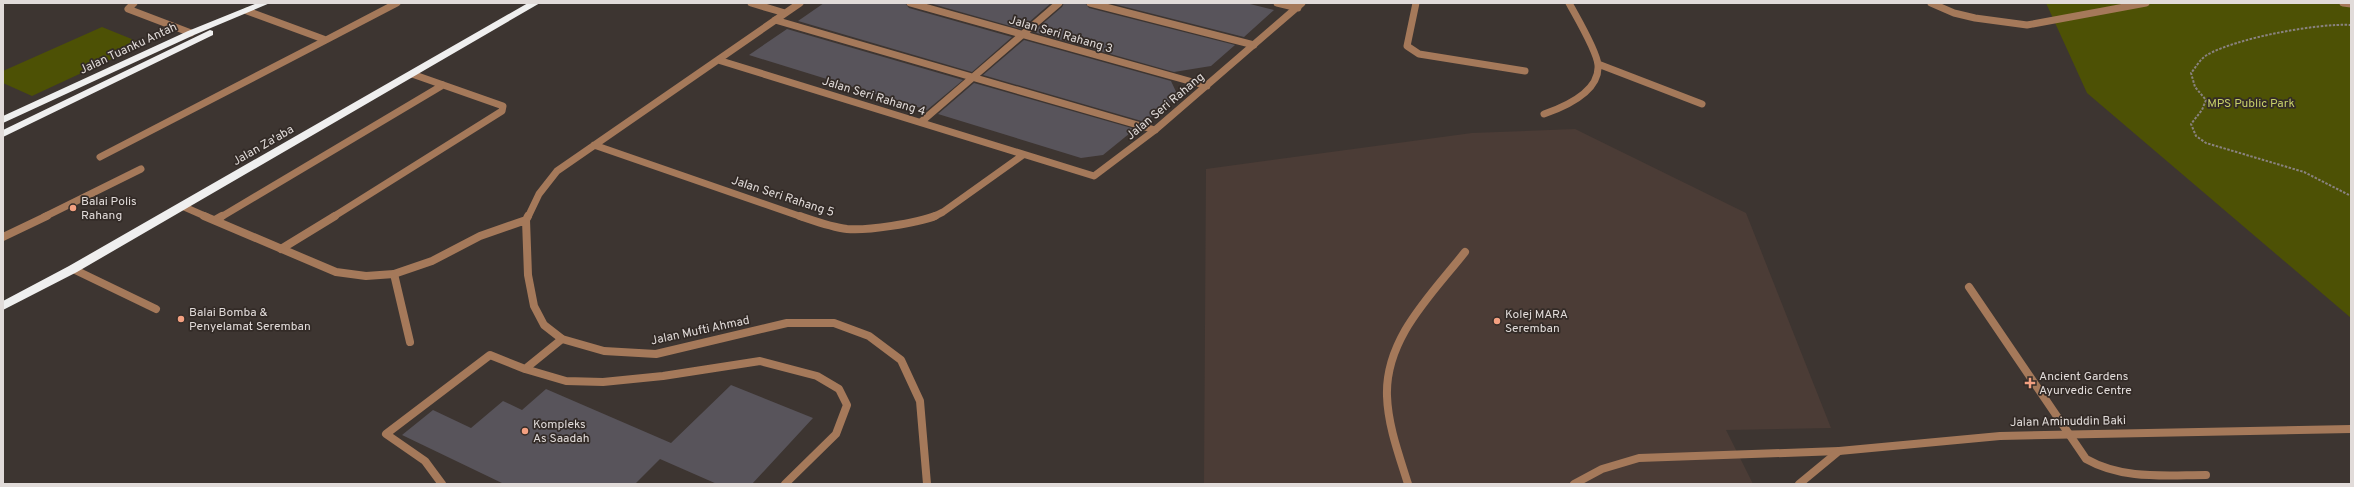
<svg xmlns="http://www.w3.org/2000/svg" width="2354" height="487" viewBox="0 0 2354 487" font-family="Overpass,sans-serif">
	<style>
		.built { fill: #4b3c36 }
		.green { fill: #4d5105 }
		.building { fill: #58545b }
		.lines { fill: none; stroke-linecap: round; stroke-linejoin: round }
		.path { stroke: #89827f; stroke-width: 2; stroke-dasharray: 2.5 1.5; stroke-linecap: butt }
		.lane-far1 { stroke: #a5795a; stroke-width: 7 }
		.lane { stroke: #a5795a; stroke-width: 8 }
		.street-far1 { stroke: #a5795a; stroke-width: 7 }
		.street { stroke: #a5795a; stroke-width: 8 }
		.highway { fill: #efefef; fill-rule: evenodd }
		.poi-dot { fill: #f3a081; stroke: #332b27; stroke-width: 1.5 }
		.labels { text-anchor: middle; stroke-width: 3.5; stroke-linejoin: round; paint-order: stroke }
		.street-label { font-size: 12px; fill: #e1dbd9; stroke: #332b27 }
		.park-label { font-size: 12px; fill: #c6ce68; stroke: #332b27 }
		.poi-label { font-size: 12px; fill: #e1dbd9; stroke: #332b27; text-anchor: start }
	</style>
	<rect width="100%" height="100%" fill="#3d3531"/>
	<path class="built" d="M 1575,129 L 1746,213 L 1831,428 L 1726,430 L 1753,484 L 1204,484 L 1206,169 L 1472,133 Z"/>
	<path class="green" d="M 2046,3 L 2351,3 L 2351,318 L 2087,93 Z
		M 102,27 L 144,44 L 32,96 L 3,83 L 3,71 Z"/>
	<path class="building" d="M 824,3 L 905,3 L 909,8 L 1012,37 L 972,72 L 798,21 Z
		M 929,3 L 1051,3 L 1021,29 Z
		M 1064,3 L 1085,3 L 1089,8 L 1235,45 L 1211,66 L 1174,72 L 1033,32 L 1062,7 Z
		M 1110,3 L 1246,3 L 1274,10 L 1244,37 Z
		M 787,29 L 963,80 L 927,110 L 749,55 Z
		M 1024,40 L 1171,81 L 1178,96 L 1145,122 L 983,75 Z
		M 974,83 L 1135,129 L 1103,155 L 1081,158 L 938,114 Z
		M 731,385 L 813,418 L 752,484 L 717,484 L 660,459 L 635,484 L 504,484 L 402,435 L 433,410 L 471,428 L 503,401 L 522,410 L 546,389 L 671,443 Z"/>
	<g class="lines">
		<path class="path" d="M 2351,25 C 2318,23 2236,38 2207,55 C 2200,59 2196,67 2191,73 L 2195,87 L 2206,100 L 2202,110 L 2191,124 L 2196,136 L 2206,143 L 2304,172 L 2351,196"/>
		<path class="lane-far1" d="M 1090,3 L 1254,45
			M 1416,3 L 1407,46 L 1419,54 L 1525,71
			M 1931,3 L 1954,13 L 1975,18 L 2027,25 L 2146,3
			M 2343,3 L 2351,4
			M 247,11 L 326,40 L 397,3
			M 775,20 L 1155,130
			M 1598,64 L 1702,104
			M 1544,114 C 1564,107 1600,92 1598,65 C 1597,51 1576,16 1569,3
			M 921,122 L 1059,3
			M 100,157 L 326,40
			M 44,217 L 141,169
			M 221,217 L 443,85
			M 333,217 L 502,111 L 503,106 L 412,74"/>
		<path class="lane" d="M 215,220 L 222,216
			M 3,237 L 47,216
			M 281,249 L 335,216
			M 73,269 L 156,309
			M 394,274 L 410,342
			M 1969,287 L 2086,459 C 2123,480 2165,475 2206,475
			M 562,339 L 525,369 L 566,381 L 603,382 L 663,376 L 760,361 L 817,376 L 839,389 L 847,405 L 836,434 L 785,484
			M 442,484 L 425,461 L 386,434 L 490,355 L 525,369
			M 1408,484 C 1399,455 1388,426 1387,396 C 1385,338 1432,294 1465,252
			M 1574,484 L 1602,469 L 1639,458 L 1839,451"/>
		<path class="street-far1" d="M 134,3 L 128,9 L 191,33
			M 751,3 L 785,13
			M 910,3 L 1207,86
			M 1277,3 L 1298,8
			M 718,60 L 1094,176 L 1155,130 L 1302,3
			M 594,145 L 802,217
			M 182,206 L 207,217
			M 528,217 L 539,194 L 557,171 L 800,3
			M 933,217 L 943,212 L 1023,155"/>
		<path class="street" d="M 204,216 L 336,272 L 366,276 L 394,274 L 432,261 L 480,236 L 526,220
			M 528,216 L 526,220 L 528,275 L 534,306 L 544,325 L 562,339 L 604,351 L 656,354 L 787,323 L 834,323 L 869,336 L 901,360 L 920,401 L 927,484
			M 800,216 C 815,221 831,227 847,229 C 867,231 917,223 935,216
			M 1799,484 L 1839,451 L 2000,436 L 2351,429"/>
		<path class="highway" d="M 257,3 L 270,3 L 194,35 L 3,123 L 3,116 L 188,31 Z
			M 528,3 L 540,3 L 77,272 L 3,310 L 3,301 L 69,266 Z
			M 210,30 L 213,31 L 213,35 L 3,137 L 3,130 Z"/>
	</g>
	<g class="poi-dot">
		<circle cx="73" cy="208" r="4"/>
		<circle cx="181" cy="319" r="4"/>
		<circle cx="1497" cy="321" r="4"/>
		<path d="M2028 377h4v4h4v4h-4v4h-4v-4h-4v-4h4z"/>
		<circle cx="525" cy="431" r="4"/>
	</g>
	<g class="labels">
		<g class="street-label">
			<text transform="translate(1061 34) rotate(16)" y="4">Jalan Seri Rahang 3</text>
			<text transform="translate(128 48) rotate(-25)" y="4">Jalan Tuanku Antah</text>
			<text transform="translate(874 96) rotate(17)" y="4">Jalan Seri Rahang 4</text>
			<text transform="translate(1165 106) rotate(-40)" y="4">Jalan Seri Rahang</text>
			<text transform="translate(263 145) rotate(-30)" y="4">Jalan Za'aba</text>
			<text transform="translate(783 196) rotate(18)" y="4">Jalan Seri Rahang 5</text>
			<text transform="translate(700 330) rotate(-12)" y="4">Jalan Mufti Ahmad</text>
			<text transform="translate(2068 421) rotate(-1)" y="4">Jalan Aminuddin Baki</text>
		</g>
		<g class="park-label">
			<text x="2251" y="107">MPS Public Park</text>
		</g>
		<g class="poi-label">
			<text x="81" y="205">Balai Polis<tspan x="81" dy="14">Rahang</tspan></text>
			<text x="189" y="316">Balai Bomba &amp;<tspan x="189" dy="14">Penyelamat Seremban</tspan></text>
			<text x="1505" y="318">Kolej MARA<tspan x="1505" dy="14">Seremban</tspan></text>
			<text x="2039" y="380">Ancient Gardens<tspan x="2039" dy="14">Ayurvedic Centre</tspan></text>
			<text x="533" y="428">Kompleks<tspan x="533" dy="14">As Saadah</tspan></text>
		</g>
	</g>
	<rect width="2354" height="487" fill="none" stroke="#e1dbd9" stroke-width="8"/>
</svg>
